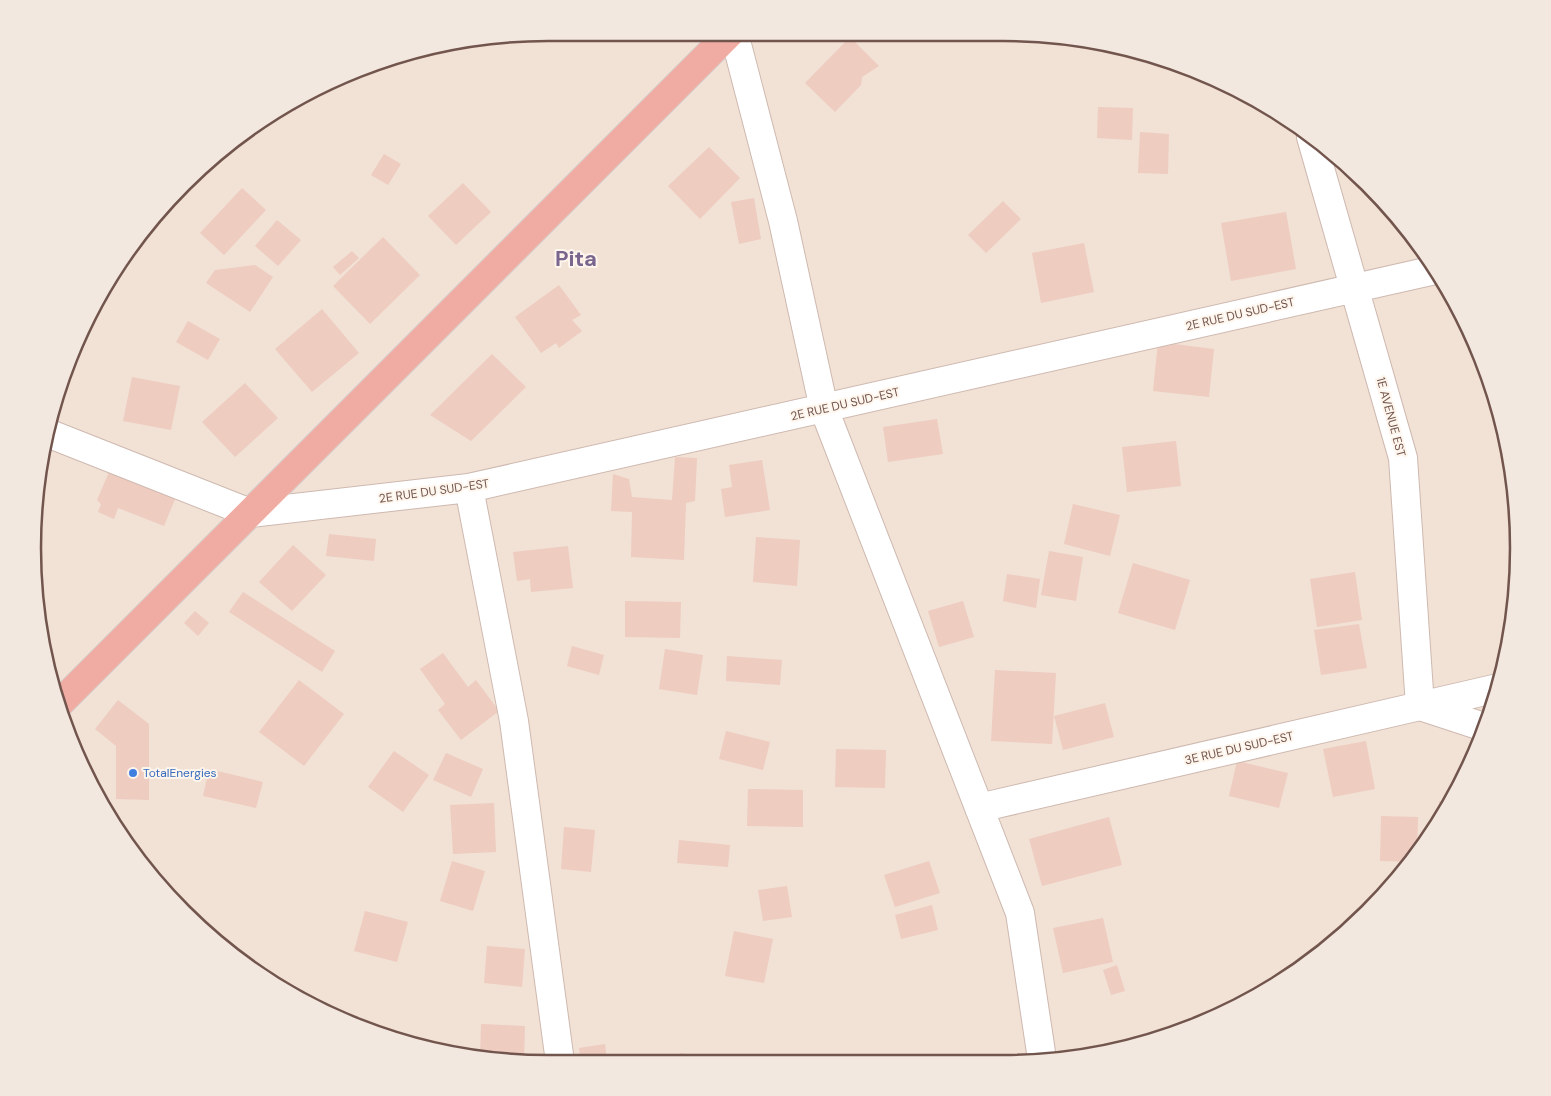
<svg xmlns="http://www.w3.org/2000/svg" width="1551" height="1096" viewBox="0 0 1551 1096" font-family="'DM Sans',sans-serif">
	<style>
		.residential { fill: #f2e1d5 }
		.building { fill: #eeccc0 }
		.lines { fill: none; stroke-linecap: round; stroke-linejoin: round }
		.street-casing { stroke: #ceb9b0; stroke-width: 30 }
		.highway-casing { stroke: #d8cfcd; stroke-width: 30 }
		.street { stroke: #fff; stroke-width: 28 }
		.highway { stroke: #f0aca2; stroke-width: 28 }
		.shop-dot { fill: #3f7fe0; stroke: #fef5ec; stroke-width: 2 }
		.labels { text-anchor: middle; stroke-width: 4; stroke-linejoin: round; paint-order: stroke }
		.street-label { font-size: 12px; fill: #72554d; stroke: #fef5ec }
		.shop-label { font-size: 12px; fill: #366cbe; stroke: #fef5ec; text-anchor: start }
		.town-label { font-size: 22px; font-weight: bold; fill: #7a658e; stroke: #fef5ec }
		.rim { fill: none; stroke: #72554d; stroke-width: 2.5 }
	</style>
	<rect width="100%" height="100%" fill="#fbf0e6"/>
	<path class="residential" d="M 548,33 L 1003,33 L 1104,42 L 1200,72 L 1261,102 L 1343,160 L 1390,208 L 1449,290 L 1491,382 L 1514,480 L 1517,581 L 1501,681 L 1465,776 L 1412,862 L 1343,935 L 1231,1010 L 1168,1036 L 1071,1059 L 515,1062 L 415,1046 L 320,1010 L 234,957 L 161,888 L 86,776 L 60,713 L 37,616 L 37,481 L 72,350 L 102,290 L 160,208 L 262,119 L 350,72 L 414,50 Z"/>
	<path class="building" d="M 850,37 L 879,66 L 862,77 L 861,85 L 835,112 L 805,83 Z
		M 312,92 L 295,111 L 289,105 Z
		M 1098,107 L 1133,108 L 1132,140 L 1097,138 Z
		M 1140,132 L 1169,134 L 1168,174 L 1138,173 Z
		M 709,147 L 740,178 L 700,219 L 668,186 Z
		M 384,154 L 401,164 L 388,185 L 371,175 Z
		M 463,183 L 491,212 L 456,245 L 428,216 Z
		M 242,188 L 266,210 L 224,255 L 200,233 Z
		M 754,198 L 761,239 L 739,244 L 731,202 Z
		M 1003,201 L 1021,219 L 986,253 L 968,235 Z
		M 1286,212 L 1296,269 L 1231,281 L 1221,223 Z
		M 277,220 L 301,240 L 278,266 L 255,246 Z
		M 383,237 L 420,275 L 370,324 L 333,286 Z
		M 1084,243 L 1094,292 L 1041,303 L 1032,253 Z
		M 352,251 L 359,258 L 340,275 L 333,267 Z
		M 255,265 L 273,277 L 250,312 L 206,283 L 215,270 Z
		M 559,285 L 581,315 L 572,320 L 582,331 L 559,348 L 556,343 L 541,353 L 515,317 Z
		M 322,309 L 359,353 L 312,392 L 275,349 Z
		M 188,321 L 220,339 L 208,360 L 176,342 Z
		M 1158,342 L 1214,349 L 1209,397 L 1153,391 Z
		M 492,354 L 526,387 L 471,441 L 430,415 Z
		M 132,377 L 180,386 L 171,430 L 123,421 Z
		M 245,383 L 278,418 L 235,457 L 202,422 Z
		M 937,419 L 943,454 L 888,462 L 883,427 Z
		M 1176,441 L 1181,486 L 1127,492 L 1122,447 Z
		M 675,457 L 697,458 L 695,501 L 686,503 L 684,560 L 631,557 L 632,512 L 611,511 L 613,474 L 629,479 L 632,497 L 672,500 Z
		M 762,460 L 770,510 L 725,517 L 721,489 L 732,487 L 729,465 Z
		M 112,465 L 178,492 L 164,526 L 118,508 L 114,519 L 98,512 L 101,504 L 97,500 Z
		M 1073,504 L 1120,515 L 1110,556 L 1064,544 Z
		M 329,534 L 376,539 L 374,561 L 326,556 Z
		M 756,537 L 800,540 L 797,586 L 753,582 Z
		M 293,545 L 326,575 L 292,611 L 259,582 Z
		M 568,546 L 573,588 L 531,592 L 530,579 L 517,581 L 513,552 Z
		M 1049,551 L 1083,557 L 1076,601 L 1041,595 Z
		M 1133,563 L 1190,580 L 1175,630 L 1118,613 Z
		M 1355,572 L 1362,620 L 1317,627 L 1310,579 Z
		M 1007,574 L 1040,579 L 1036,608 L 1003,601 Z
		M 243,592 L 335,651 L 322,672 L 229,612 Z
		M 625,601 L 681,602 L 680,638 L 625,637 Z
		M 963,601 L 974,637 L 939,647 L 928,611 Z
		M 195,611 L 209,623 L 198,636 L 184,623 Z
		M 1359,624 L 1367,668 L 1321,675 L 1314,630 Z
		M 572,646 L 604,655 L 599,675 L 567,666 Z
		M 665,649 L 703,655 L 697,695 L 659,689 Z
		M 443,653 L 468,687 L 476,680 L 499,711 L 461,740 L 438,710 L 445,704 L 420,669 Z
		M 727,656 L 782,660 L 780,685 L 726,681 Z
		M 995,670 L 1056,673 L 1052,744 L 991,741 Z
		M 299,680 L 344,714 L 304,766 L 259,732 Z
		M 118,700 L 149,724 L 149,800 L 116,799 L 116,746 L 95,729 Z
		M 1105,703 L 1114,737 L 1063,750 L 1054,716 Z
		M 726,731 L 770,742 L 763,770 L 719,759 Z
		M 1366,741 L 1375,789 L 1333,797 L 1323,749 Z
		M 836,749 L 886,750 L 885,788 L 835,787 Z
		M 394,751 L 429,775 L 403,812 L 368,787 Z
		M 446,753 L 483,769 L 471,797 L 433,780 Z
		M 1237,761 L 1288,773 L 1279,808 L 1229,796 Z
		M 209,769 L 263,782 L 256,808 L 203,796 Z
		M 748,789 L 803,790 L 803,827 L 747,826 Z
		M 1450,800 L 1440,817 L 1439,801 Z
		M 494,803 L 496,852 L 453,854 L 450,805 Z
		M 1381,816 L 1418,817 L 1417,855 L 1412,862 L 1380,861 Z
		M 1109,817 L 1122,865 L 1042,886 L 1029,839 Z
		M 564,827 L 595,830 L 591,872 L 561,869 Z
		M 679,840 L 730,845 L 728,867 L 677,863 Z
		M 452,861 L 485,871 L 473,911 L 440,901 Z
		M 929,861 L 940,893 L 895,907 L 884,875 Z
		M 787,886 L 792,917 L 763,921 L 758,890 Z
		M 932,905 L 938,930 L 901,939 L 895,915 Z
		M 365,911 L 408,922 L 397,962 L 354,951 Z
		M 1103,918 L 1113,962 L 1063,973 L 1053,928 Z
		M 734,931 L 773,939 L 764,983 L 725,976 Z
		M 487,946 L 525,949 L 522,987 L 484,983 Z
		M 1117,965 L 1125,991 L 1111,995 L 1103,970 Z
		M 481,1024 L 525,1026 L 524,1062 L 480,1057 Z
		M 1181,1027 L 1181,1031 L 1168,1036 L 1166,1029 Z
		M 605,1044 L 607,1062 L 581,1062 L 579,1048 Z
		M 680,1053 L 699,1056 L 698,1061 L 679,1061 Z"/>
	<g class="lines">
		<defs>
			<path id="street" d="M 734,33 L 783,221 L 824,409 L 1020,913 L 1042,1059
				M 1311,137 L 1403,458 L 1420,706 L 1484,727
				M 50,434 L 250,513 L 469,488 L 1435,270
				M 469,488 L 514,721 L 560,1062
				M 979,808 L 1498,688"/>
			<path id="highway" d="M 58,705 L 730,33"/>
		</defs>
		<use href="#street" class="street-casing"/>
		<use href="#highway" class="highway-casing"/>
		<use href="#street" class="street"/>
		<use href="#highway" class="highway"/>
	</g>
	<circle class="shop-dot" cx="133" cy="773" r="5"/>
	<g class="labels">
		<g class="street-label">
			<text transform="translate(1240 314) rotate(-13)" y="4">2E RUE DU SUD-EST</text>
			<text transform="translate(845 404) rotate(-13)" y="4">2E RUE DU SUD-EST</text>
			<text transform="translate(1391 417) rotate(75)" y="4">1E AVENUE EST</text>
			<text transform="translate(434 491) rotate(-8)" y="4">2E RUE DU SUD-EST</text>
			<text transform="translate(1239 748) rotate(-13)" y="4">3E RUE DU SUD-EST</text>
		</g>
		<g class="shop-label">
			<text x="143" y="777">TotalEnergies</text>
		</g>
		<g class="town-label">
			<text x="576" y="266">Pita</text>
		</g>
	</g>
	<path d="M0 0H1551V1096H0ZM548 41H1003A507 507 0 0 1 1510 548V548A507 507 0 0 1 1003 1055H548A507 507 0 0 1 41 548V548A507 507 0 0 1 548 41Z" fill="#f3e8df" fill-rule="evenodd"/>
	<path class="rim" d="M548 41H1003A507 507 0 0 1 1510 548V548A507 507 0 0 1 1003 1055H548A507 507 0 0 1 41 548V548A507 507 0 0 1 548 41Z"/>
</svg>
